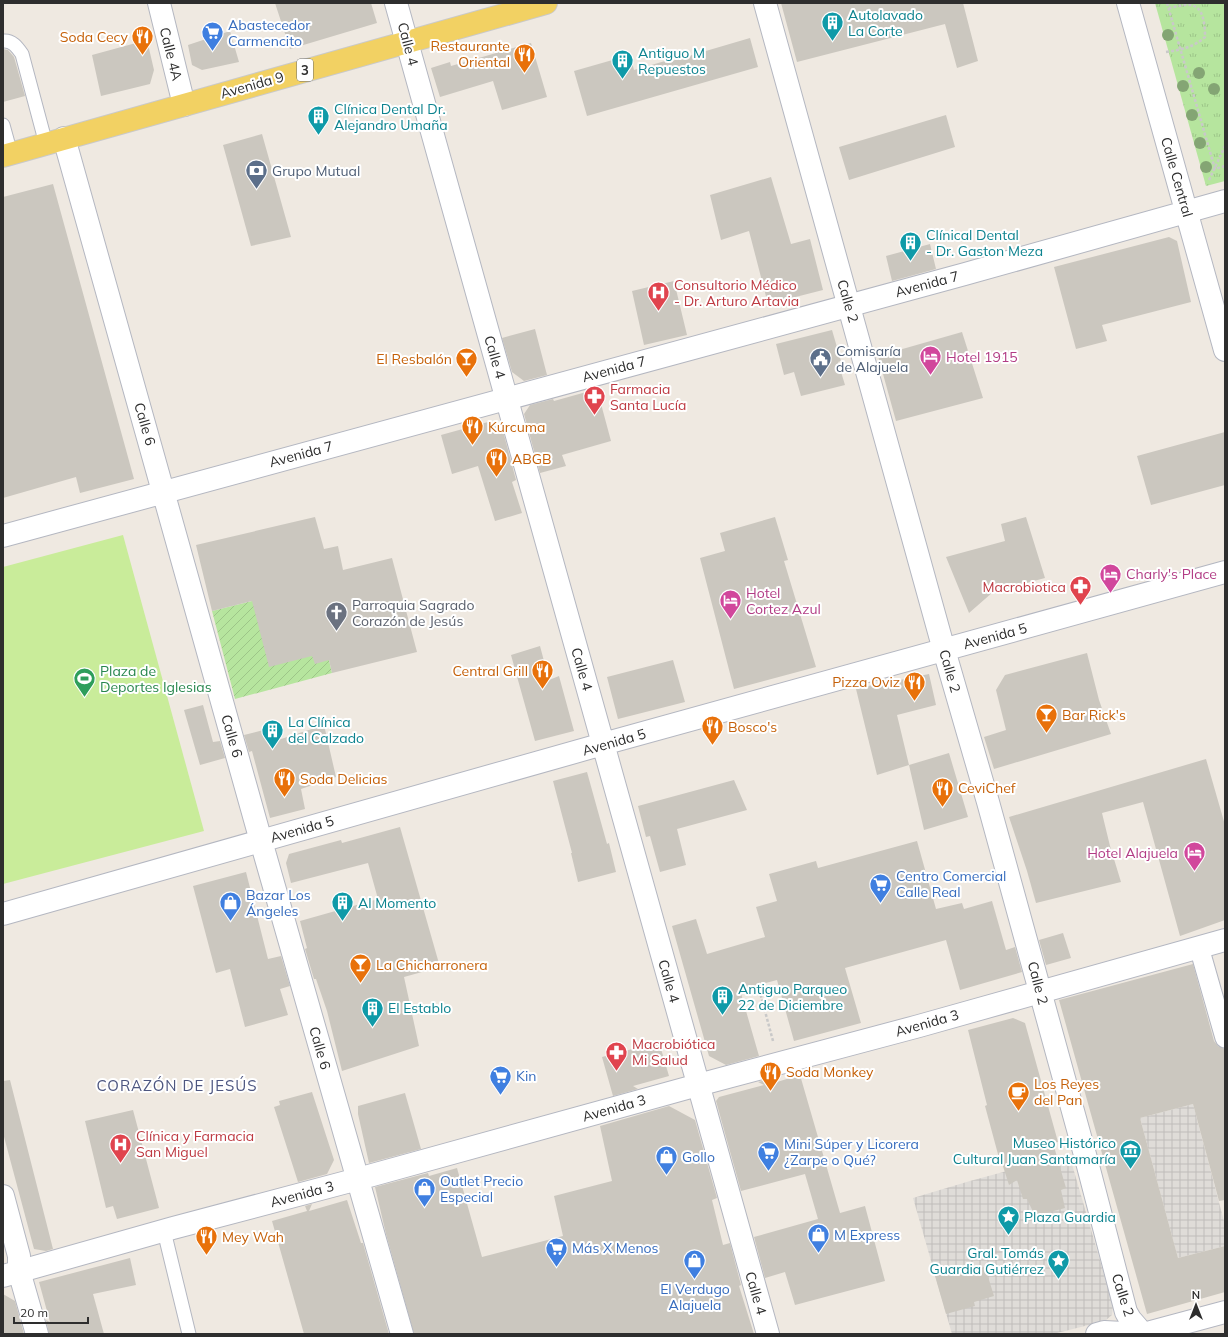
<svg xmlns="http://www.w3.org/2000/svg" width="1228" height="1337" viewBox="0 0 1228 1337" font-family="Mulish,sans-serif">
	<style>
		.park { fill: url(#park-tufts) }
		.garden { fill: url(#garden-furrows) }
		.pitch { fill: #c9ec9a }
		.plaza { fill: url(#plaza-grid) }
		.building { fill: #cbc7bf }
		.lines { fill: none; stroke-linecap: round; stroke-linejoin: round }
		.service-casing { stroke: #b4b7c1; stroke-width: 15 }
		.pedestrian-casing { stroke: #b4b7c1; stroke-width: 21 }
		.minor-casing { stroke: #b4b7c1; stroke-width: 24 }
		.tertiary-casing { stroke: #b4b7c1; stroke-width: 24 }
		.primary-casing { stroke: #c9c9c9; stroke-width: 24 }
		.path { stroke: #c9c9c9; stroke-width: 2.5; stroke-dasharray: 3 2; stroke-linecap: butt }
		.service { stroke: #fff; stroke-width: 13 }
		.pedestrian { stroke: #fff; stroke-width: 19 }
		.minor { stroke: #fff; stroke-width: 22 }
		.tertiary { stroke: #fff; stroke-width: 22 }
		.primary { stroke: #f2d163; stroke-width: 22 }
		.tree { fill: #84a574 }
		.labels { text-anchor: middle; stroke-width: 4; stroke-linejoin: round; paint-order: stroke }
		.shield { fill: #fff; stroke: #6d6d6d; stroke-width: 1 }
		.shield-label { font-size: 13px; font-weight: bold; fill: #2e2e2e }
		.culture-label { font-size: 14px; fill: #0d838f; stroke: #fff; text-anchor: start }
		.shop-label { font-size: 14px; fill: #366cbe; stroke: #fff; text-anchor: start }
		.food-label { font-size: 14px; fill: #c56008; stroke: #fff; text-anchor: start }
		.street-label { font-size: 14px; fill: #2e2e2e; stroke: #fff }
		.service-label { font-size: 14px; fill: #4e5e75; stroke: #fff; text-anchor: start }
		.health-label { font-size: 14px; fill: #be3a42; stroke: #fff; text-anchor: start }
		.hotel-label { font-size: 14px; fill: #b23c85; stroke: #fff; text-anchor: start }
		.worship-label { font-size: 14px; fill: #5b616d; stroke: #fff; text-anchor: start }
		.leisure-label { font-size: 14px; fill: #27864d; stroke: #fff; text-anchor: start }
		.neighbourhood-label { font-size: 15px; letter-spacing: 1px; fill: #4d5680; stroke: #fff }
	</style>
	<defs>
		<pattern id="park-tufts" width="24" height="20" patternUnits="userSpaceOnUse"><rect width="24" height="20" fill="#b6e59e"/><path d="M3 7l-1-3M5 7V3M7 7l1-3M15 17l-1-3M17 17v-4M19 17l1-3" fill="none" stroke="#9dc588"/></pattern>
		<pattern id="garden-furrows" width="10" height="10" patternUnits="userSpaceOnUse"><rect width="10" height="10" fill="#b6e59e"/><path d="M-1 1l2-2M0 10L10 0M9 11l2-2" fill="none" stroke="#9dc588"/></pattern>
		<pattern id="plaza-grid" width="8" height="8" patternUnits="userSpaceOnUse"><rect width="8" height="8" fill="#dfdcd8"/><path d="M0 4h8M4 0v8" fill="none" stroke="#c0bdba"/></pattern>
	</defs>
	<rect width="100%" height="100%" fill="#efe9e1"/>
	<path class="park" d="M 1155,3 L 1225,3 L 1225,181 L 1206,186 Z"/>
	<path class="garden" d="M 288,592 L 312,656 L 329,660 L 332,673 L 235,699 L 212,611 Z"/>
	<path class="pitch" d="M 123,535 L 204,831 L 3,884 L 3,567 Z"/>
	<path class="plaza" d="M 1193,1104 L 1225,1225 L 1225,1246 L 1178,1258 L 1140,1118 Z
		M 1069,1154 L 1113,1305 L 1112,1315 L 1105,1321 L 1053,1334 L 952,1334 L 913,1198 L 970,1181 Z"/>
	<path class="building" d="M 275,3 L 371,3 L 377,23 L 290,49 Z
		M 781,3 L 963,3 L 978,61 L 957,68 L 945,24 L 797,62 Z
		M 230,31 L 239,62 L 202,70 L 192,65 L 188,45 Z
		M 750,38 L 758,67 L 587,116 L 574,71 L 630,55 L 634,70 L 665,61 L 665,63 Z
		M 147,40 L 154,70 L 150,84 L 101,96 L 92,55 Z
		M 531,43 L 547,97 L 502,110 L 493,81 L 440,97 L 431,68 L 450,62 L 451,66 Z
		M 3,49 L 8,50 L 14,57 L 25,96 L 3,102 Z
		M 946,115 L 955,147 L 849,180 L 839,147 Z
		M 262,134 L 291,237 L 251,246 L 223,145 Z
		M 771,177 L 791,244 L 810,239 L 823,290 L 768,304 L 749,231 L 721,240 L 710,195 Z
		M 53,184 L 134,479 L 80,493 L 76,477 L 3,498 L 3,197 Z
		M 1169,237 L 1177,241 L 1191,302 L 1102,325 L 1107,341 L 1076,349 L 1054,267 Z
		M 930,244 L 936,269 L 892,281 L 886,256 Z
		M 674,281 L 687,335 L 644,345 L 632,291 Z
		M 535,329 L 547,375 L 524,381 L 512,372 L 502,338 Z
		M 832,330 L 841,361 L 838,362 L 845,385 L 801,396 L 794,372 L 784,375 L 776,344 Z
		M 962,332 L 983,398 L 896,421 L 878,356 Z
		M 597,389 L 611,441 L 562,455 L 566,466 L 540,473 L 524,414 L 530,405 L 553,399 L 554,401 Z
		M 488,422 L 503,431 L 516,480 L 512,482 L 522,513 L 495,521 L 478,466 L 452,474 L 441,435 Z
		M 1225,432 L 1225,485 L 1151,505 L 1137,456 Z
		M 315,517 L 324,549 L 338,546 L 343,570 L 392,558 L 417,652 L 332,673 L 329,660 L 315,664 L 312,656 L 269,667 L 252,601 L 212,611 L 196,545 Z
		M 775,517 L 788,560 L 784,561 L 816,667 L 734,689 L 700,558 L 725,551 L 720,533 Z
		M 1026,517 L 1045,578 L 993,592 L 969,613 L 946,557 L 1005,541 L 1001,524 Z
		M 540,646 L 549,680 L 559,676 L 574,731 L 535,741 L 511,655 Z
		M 1087,653 L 1099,700 L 1111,734 L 994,769 L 984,737 L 1006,730 L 996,690 L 1005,675 Z
		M 673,660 L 685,702 L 618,719 L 607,677 Z
		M 929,674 L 936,705 L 897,715 L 909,765 L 949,753 L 968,817 L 924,830 L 909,765 L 877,775 L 856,689 L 889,681 L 890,682 Z
		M 203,705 L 213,742 L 220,741 L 225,758 L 200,765 L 184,710 Z
		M 324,725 L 336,777 L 301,789 L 305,809 L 270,818 L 252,751 L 249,752 L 244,735 L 275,727 L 278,740 Z
		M 1206,759 L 1225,825 L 1225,920 L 1180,936 L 1143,802 L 1102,813 L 1110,846 L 1121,882 L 1036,903 L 1027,871 L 1009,817 Z
		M 587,772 L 607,844 L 609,843 L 616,872 L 578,882 L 571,853 L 572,853 L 553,781 Z
		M 734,780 L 747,810 L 677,829 L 686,865 L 660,872 L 650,836 L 646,837 L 638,806 Z
		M 400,827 L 440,967 L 404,977 L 419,1046 L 342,1071 L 327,1011 L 316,979 L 314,979 L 305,949 L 307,948 L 300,921 L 378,899 L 368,863 L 291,883 L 286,863 L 289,854 L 341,840 L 342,843 Z
		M 917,841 L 936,909 L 962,903 L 964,909 L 992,901 L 1006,950 L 1015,947 L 1022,972 L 960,990 L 946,940 L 845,968 L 861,1023 L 794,1041 L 777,980 L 740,990 L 759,1056 L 726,1065 L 709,1056 L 672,926 L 696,919 L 707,954 L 765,937 L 756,907 L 777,901 L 769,874 L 816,861 L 818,868 Z
		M 246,872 L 268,959 L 281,956 L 290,986 L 280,989 L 288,1015 L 245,1027 L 230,969 L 216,973 L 193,886 Z
		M 1063,933 L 1071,958 L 1046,965 L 1039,940 Z
		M 1193,964 L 1214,1041 L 1218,1046 L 1225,1049 L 1225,1200 L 1219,1201 L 1193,1104 L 1140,1118 L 1178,1258 L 1225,1246 L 1225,1292 L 1147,1314 L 1059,1000 Z
		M 1013,1018 L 1025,1023 L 1058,1142 L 1053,1143 L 1066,1188 L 1061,1190 L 1065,1208 L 1035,1216 L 1027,1199 L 1023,1199 L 1017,1180 L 1009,1185 L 1000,1157 L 999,1158 L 985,1106 L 987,1105 L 968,1030 Z
		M 659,1042 L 669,1076 L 633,1086 L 638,1089 L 613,1096 L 602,1057 Z
		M 800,1075 L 840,1213 L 865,1206 L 885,1281 L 795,1305 L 785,1272 L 765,1278 L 754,1237 L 818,1219 L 805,1174 L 741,1191 L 716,1101 L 719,1097 L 764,1085 L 758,1082 L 766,1080 L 767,1085 Z
		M 10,1080 L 53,1249 L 46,1251 L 34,1249 L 3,1133 L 3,1081 Z
		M 312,1092 L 334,1160 L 327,1174 L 298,1182 L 274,1107 L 280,1105 L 279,1101 Z
		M 405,1093 L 421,1149 L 369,1163 L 358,1114 L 358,1106 Z
		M 669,1106 L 695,1120 L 717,1198 L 712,1200 L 723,1245 L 730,1243 L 741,1285 L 739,1286 L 754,1334 L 414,1334 L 386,1234 L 375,1187 L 428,1173 L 429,1176 L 457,1168 L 482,1257 L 563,1236 L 554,1196 L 612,1181 L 600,1126 Z
		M 133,1110 L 159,1208 L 117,1219 L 113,1206 L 106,1208 L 85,1121 Z
		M 347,1200 L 361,1243 L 363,1243 L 389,1334 L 304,1334 L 272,1221 L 307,1211 L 305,1206 L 312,1204 L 309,1211 Z
		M 130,1258 L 136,1285 L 93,1294 L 104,1334 L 49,1334 L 46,1320 L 50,1322 L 39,1282 Z
		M 963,1267 L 965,1272 L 985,1267 L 994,1296 L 974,1302 L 975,1306 L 946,1314 L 935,1276 Z
		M 3,1294 L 15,1301 L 24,1334 L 3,1334 Z"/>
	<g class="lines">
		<defs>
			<path id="service" d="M 3,41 C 12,40 17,47 22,54 L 46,144
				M 3,125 L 11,154
				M 164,1231 L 189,1334"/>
			<path id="pedestrian" d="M 1199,947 L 1225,1038"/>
			<path id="minor" d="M 159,3 L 184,105
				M 1128,3 L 1225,350
				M 64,138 L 261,841 L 402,1334
				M 3,536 L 965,274 L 1225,201
				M 3,1196 L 19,1256 L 19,1271 L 37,1334
				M 3,1276 L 173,1228 L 358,1179 L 698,1085 L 919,1026 L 1225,940"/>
			<path id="tertiary" d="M 396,3 L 768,1334
				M 765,3 L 944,650 L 988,802 L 1087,1162 L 1126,1312 L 1130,1319 L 1143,1334
				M 3,914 L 603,744 L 1225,572
				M 1097,1334 L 1104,1332 L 1143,1334 L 1225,1312"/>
			<path id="primary" d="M 3,156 L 546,3"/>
		</defs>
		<use href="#service" class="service-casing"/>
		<use href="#pedestrian" class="pedestrian-casing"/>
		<use href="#minor" class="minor-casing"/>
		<use href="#tertiary" class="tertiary-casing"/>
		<use href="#primary" class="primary-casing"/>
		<path class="path" d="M 1167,3 L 1215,169 L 1225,166
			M 1166,52 C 1181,50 1194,47 1205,37 C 1205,26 1204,7 1191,5 C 1184,4 1175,7 1169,8
			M 1209,180 L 1225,146
			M 758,985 L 773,1041"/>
		<use href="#service" class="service"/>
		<use href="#pedestrian" class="pedestrian"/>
		<use href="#minor" class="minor"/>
		<use href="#tertiary" class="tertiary"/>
		<use href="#primary" class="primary"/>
	</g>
	<g class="tree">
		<circle cx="1168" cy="35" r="6"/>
		<circle cx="1199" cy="73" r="6"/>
		<circle cx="1183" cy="86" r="6"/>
		<circle cx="1214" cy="89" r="6"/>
		<circle cx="1192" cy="115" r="6"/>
		<circle cx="1200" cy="143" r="6"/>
		<circle cx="1206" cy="167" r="6"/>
	</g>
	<defs>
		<symbol id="building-pin" viewBox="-11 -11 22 30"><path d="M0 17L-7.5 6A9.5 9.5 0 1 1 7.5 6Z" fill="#0f9aa8" stroke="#fff"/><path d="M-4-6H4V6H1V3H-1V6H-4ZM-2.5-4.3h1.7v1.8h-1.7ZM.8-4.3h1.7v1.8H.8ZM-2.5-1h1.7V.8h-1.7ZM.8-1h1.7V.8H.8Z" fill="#fff"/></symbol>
		<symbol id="supermarket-pin" viewBox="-11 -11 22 30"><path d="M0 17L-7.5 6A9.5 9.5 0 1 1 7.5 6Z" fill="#3f7fe0" stroke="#fff"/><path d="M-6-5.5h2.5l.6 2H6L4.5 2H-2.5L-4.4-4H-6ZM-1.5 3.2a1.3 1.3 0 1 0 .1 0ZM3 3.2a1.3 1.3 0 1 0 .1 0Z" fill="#fff"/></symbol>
		<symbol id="restaurant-pin" viewBox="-11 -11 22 30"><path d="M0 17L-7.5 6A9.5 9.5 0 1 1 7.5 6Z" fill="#e8710a" stroke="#fff"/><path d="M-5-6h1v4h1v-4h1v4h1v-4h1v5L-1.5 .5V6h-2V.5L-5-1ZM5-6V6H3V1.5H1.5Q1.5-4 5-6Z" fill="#fff"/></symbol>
		<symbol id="bank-pin" viewBox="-11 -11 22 30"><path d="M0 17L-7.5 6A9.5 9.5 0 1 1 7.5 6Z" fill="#5c6f8a" stroke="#fff"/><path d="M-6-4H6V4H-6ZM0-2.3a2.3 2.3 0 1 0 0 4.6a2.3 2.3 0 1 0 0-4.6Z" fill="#fff"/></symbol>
		<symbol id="hospital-pin" viewBox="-11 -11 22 30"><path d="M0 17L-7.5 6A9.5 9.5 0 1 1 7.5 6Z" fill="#e0444e" stroke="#fff"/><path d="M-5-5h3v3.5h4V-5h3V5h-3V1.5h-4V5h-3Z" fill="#fff"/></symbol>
		<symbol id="hotel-pin" viewBox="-11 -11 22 30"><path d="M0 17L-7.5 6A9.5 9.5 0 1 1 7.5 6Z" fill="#d1479c" stroke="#fff"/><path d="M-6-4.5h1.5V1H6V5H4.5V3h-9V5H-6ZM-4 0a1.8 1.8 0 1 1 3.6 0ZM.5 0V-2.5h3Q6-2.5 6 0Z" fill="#fff"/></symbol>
		<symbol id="bar-pin" viewBox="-11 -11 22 30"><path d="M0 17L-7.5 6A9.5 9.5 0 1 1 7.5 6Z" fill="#e8710a" stroke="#fff"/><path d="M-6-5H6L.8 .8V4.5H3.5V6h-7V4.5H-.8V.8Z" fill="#fff"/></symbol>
		<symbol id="civic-pin" viewBox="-11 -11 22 30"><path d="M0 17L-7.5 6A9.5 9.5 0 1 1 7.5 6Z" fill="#5c6f8a" stroke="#fff"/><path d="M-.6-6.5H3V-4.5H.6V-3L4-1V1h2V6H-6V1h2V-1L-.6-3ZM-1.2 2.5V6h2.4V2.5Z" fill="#fff"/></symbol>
		<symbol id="pharmacy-pin" viewBox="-11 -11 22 30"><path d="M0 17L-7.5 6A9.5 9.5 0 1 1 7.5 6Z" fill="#e0444e" stroke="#fff"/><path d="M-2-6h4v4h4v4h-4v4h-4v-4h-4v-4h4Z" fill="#fff"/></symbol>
		<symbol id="church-pin" viewBox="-11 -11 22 30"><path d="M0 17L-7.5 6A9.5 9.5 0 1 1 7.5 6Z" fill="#6b7280" stroke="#fff"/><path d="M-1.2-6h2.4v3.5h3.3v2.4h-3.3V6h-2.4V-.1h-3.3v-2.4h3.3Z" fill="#fff"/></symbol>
		<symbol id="stadium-pin" viewBox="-11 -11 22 30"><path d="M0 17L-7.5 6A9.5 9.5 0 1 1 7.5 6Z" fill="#2e9e5b" stroke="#fff"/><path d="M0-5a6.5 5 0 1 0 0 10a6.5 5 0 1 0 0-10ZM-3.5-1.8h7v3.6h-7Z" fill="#fff"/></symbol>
		<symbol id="shop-pin" viewBox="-11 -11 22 30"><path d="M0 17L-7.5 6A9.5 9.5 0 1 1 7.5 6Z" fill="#3f7fe0" stroke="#fff"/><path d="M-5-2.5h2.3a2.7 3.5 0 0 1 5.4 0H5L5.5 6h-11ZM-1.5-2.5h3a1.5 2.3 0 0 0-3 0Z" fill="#fff"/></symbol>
		<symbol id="cafe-pin" viewBox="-11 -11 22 30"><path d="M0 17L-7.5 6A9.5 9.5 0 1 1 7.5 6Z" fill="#e8710a" stroke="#fff"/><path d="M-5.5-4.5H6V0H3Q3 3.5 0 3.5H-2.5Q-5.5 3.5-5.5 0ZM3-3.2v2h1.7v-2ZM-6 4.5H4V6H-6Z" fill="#fff"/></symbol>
		<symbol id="museum-pin" viewBox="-11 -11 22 30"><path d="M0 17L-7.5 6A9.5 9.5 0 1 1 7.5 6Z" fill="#0f9aa8" stroke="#fff"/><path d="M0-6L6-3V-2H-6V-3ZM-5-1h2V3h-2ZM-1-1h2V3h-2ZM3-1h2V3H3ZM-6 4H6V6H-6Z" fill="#fff"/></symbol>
		<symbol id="sight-pin" viewBox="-11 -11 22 30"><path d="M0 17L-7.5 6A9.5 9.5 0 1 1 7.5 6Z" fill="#0f9aa8" stroke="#fff"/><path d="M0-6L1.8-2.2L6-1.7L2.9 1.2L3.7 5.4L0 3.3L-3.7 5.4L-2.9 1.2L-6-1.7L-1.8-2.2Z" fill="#fff"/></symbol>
	</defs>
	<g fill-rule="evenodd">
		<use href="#building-pin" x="820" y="10" width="25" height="34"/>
		<use href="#supermarket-pin" x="200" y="20" width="25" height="34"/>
		<use href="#restaurant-pin" x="130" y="24" width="25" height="34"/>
		<use href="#restaurant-pin" x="512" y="42" width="25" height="34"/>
		<use href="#building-pin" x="610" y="48" width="25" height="34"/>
		<use href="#building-pin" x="306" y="104" width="25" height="34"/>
		<use href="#bank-pin" x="244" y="158" width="25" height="34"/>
		<use href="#building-pin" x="898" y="230" width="25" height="34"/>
		<use href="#hospital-pin" x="646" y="280" width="25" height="34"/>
		<use href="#hotel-pin" x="918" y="344" width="25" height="34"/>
		<use href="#bar-pin" x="454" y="346" width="25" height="34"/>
		<use href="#civic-pin" x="808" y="346" width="25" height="34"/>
		<use href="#pharmacy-pin" x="582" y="384" width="25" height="34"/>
		<use href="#restaurant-pin" x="460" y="414" width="25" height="34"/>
		<use href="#restaurant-pin" x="484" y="446" width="25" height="34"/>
		<use href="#hotel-pin" x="1098" y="562" width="25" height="34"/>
		<use href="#pharmacy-pin" x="1068" y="574" width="25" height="34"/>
		<use href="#hotel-pin" x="718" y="588" width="25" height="34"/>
		<use href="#church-pin" x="324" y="600" width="25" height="34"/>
		<use href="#restaurant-pin" x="530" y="658" width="25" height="34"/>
		<use href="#stadium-pin" x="72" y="666" width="25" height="34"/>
		<use href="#restaurant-pin" x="902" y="670" width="25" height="34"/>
		<use href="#bar-pin" x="1034" y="702" width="25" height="34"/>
		<use href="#restaurant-pin" x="700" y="714" width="25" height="34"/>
		<use href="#building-pin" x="260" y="718" width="25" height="34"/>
		<use href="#restaurant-pin" x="272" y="766" width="25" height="34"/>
		<use href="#restaurant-pin" x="930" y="776" width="25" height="34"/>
		<use href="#hotel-pin" x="1182" y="840" width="25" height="34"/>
		<use href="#supermarket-pin" x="868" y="872" width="25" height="34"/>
		<use href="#shop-pin" x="218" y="890" width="25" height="34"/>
		<use href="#building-pin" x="330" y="890" width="25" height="34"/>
		<use href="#bar-pin" x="348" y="952" width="25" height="34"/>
		<use href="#building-pin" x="710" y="984" width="25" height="34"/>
		<use href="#building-pin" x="360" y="996" width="25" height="34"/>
		<use href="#pharmacy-pin" x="604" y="1040" width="25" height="34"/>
		<use href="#restaurant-pin" x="758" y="1060" width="25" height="34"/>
		<use href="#supermarket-pin" x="488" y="1064" width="25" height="34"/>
		<use href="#cafe-pin" x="1006" y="1080" width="25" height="34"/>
		<use href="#hospital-pin" x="108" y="1132" width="25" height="34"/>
		<use href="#museum-pin" x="1118" y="1138" width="25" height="34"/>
		<use href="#supermarket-pin" x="756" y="1140" width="25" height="34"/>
		<use href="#shop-pin" x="654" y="1144" width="25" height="34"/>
		<use href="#shop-pin" x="412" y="1176" width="25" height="34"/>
		<use href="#sight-pin" x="996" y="1204" width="25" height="34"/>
		<use href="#shop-pin" x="806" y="1222" width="25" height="34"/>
		<use href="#restaurant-pin" x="194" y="1224" width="25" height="34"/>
		<use href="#supermarket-pin" x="544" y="1236" width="25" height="34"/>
		<use href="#shop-pin" x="682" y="1248" width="25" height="34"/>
		<use href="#sight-pin" x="1046" y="1248" width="25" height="34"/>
	</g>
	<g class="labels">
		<rect class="shield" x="297" y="59" width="16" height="22" rx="3"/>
		<g class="shield-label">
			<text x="305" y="75">3</text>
		</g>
		<g class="culture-label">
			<text x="848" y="20">Autolavado<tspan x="848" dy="16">La Corte</tspan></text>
			<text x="638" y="58">Antiguo M<tspan x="638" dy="16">Repuestos</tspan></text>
			<text x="334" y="114">Clínica Dental Dr.<tspan x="334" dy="16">Alejandro Umaña</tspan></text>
			<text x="926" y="240">Clínical Dental<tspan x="926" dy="16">- Dr. Gaston Meza</tspan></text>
			<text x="288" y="727">La Clínica<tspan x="288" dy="16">del Calzado</tspan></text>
			<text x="358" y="908">Al Momento</text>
			<text x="738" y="994">Antiguo Parqueo<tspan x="738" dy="16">22 de Diciembre</tspan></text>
			<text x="388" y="1013">El Establo</text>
			<text x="1116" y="1148" text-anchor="end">Museo Histórico<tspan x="1116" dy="16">Cultural Juan Santamaría</tspan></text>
			<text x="1024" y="1222">Plaza Guardia</text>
			<text x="1044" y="1258" text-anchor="end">Gral. Tomás<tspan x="1044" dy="16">Guardia Gutiérrez</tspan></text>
		</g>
		<g class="shop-label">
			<text x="228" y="30">Abastecedor<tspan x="228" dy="16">Carmencito</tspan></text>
			<text x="896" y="881">Centro Comercial<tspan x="896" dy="16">Calle Real</tspan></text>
			<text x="246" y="900">Bazar Los<tspan x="246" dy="16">Ángeles</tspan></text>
			<text x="516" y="1081">Kin</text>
			<text x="784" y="1149">Mini Súper y Licorera<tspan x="784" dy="16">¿Zarpe o Qué?</tspan></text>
			<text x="682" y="1162">Gollo</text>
			<text x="440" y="1186">Outlet Precio<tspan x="440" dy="16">Especial</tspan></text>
			<text x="834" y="1240">M Express</text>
			<text x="572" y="1253">Más X Menos</text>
			<text x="695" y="1294" text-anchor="middle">El Verdugo<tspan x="695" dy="16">Alajuela</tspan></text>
		</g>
		<g class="food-label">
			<text x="128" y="42" text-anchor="end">Soda Cecy</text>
			<text x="510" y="51" text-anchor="end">Restaurante<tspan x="510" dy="16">Oriental</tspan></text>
			<text x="452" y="364" text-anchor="end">El Resbalón</text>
			<text x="488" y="432">Kúrcuma</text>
			<text x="512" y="464">ABGB</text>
			<text x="528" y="676" text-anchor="end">Central Grill</text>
			<text x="900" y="687" text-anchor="end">Pizza Oviz</text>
			<text x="1062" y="720">Bar Rick's</text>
			<text x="728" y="732">Bosco's</text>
			<text x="300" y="784">Soda Delicias</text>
			<text x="958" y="793">CeviChef</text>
			<text x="376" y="970">La Chicharronera</text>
			<text x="786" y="1077">Soda Monkey</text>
			<text x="1034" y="1089">Los Reyes<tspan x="1034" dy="16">del Pan</tspan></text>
			<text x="222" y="1242">Mey Wah</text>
		</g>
		<g class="street-label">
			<text transform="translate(408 44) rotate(75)" y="5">Calle 4</text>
			<text transform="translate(171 54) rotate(76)" y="5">Calle 4A</text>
			<text transform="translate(252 85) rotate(-16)" y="5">Avenida 9</text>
			<text transform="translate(1177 177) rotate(74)" y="5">Calle Central</text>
			<text transform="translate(927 284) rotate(-15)" y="5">Avenida 7</text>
			<text transform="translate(848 301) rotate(74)" y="5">Calle 2</text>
			<text transform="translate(495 357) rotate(74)" y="5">Calle 4</text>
			<text transform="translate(614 369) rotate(-15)" y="5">Avenida 7</text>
			<text transform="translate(145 424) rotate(74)" y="5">Calle 6</text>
			<text transform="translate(301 454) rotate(-15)" y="5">Avenida 7</text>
			<text transform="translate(995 636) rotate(-15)" y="5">Avenida 5</text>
			<text transform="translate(582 669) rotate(74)" y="5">Calle 4</text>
			<text transform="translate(950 671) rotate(74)" y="5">Calle 2</text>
			<text transform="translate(232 736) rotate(74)" y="5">Calle 6</text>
			<text transform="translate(614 742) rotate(-16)" y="5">Avenida 5</text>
			<text transform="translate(302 829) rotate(-16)" y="5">Avenida 5</text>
			<text transform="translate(669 981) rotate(74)" y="5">Calle 4</text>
			<text transform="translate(1038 983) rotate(75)" y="5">Calle 2</text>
			<text transform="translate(927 1023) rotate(-16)" y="5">Avenida 3</text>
			<text transform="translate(320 1048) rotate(74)" y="5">Calle 6</text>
			<text transform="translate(614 1108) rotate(-16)" y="5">Avenida 3</text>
			<text transform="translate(302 1194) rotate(-15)" y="5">Avenida 3</text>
			<text transform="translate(756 1293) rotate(74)" y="5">Calle 4</text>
			<text transform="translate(1123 1295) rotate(72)" y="5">Calle 2</text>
		</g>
		<g class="service-label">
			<text x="272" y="176">Grupo Mutual</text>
			<text x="836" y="356">Comisaría<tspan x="836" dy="16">de Alajuela</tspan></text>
		</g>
		<g class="health-label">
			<text x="674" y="290">Consultorio Médico<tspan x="674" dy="16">- Dr. Arturo Artavia</tspan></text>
			<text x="610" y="394">Farmacia<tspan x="610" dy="16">Santa Lucía</tspan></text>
			<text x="1066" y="592" text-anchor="end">Macrobiotica</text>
			<text x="632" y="1049">Macrobiótica<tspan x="632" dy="16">Mi Salud</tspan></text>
			<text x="136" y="1141">Clínica y Farmacia<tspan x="136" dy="16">San Miguel</tspan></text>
		</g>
		<g class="hotel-label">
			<text x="946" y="362">Hotel 1915</text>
			<text x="1126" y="579">Charly's Place</text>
			<text x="746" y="598">Hotel<tspan x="746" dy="16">Cortez Azul</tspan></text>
			<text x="1178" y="858" text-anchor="end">Hotel Alajuela</text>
		</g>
		<g class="worship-label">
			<text x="352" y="610">Parroquia Sagrado<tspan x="352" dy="16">Corazón de Jesús</tspan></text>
		</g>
		<g class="leisure-label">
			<text x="100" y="676">Plaza de<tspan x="100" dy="16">Deportes Iglesias</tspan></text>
		</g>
		<g class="neighbourhood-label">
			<text x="177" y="1091">CORAZÓN DE JESÚS</text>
		</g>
	</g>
	<rect width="1228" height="1337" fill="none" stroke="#2e2e2e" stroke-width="8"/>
	<g transform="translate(1196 1305)" stroke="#ffffff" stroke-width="3" paint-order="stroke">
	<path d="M0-3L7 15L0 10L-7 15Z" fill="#2e2e2e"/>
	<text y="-6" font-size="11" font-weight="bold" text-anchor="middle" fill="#2e2e2e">N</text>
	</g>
	<path d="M14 1317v6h74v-6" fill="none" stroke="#2e2e2e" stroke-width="2"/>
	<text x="20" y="1317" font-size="12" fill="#2e2e2e" stroke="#ffffff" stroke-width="3" paint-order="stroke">20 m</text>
</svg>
